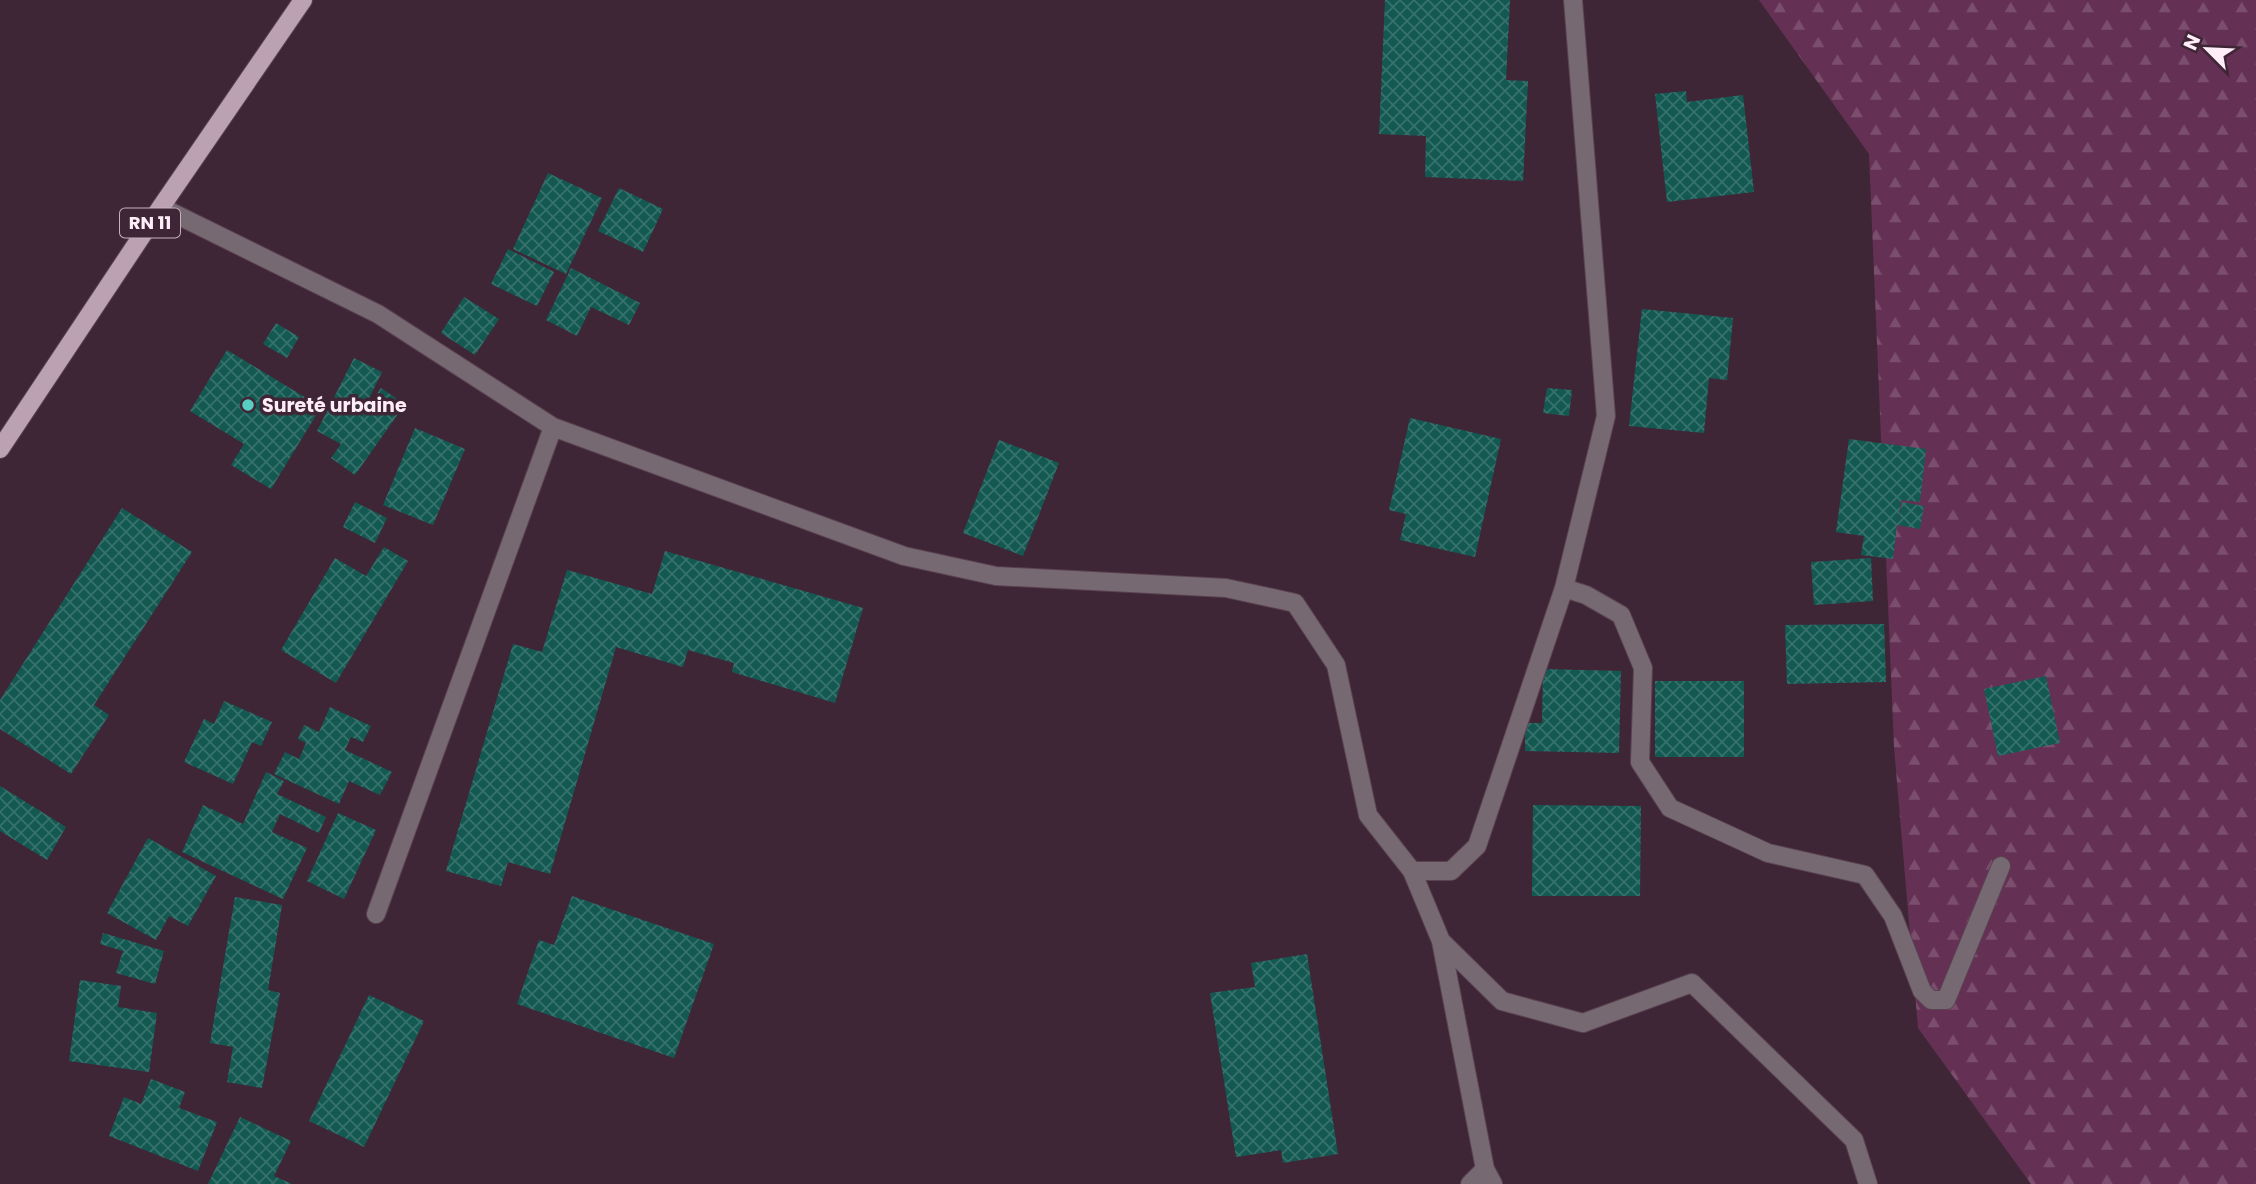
<svg xmlns="http://www.w3.org/2000/svg" width="2256" height="1184" viewBox="0 0 2256 1184" font-family="Poppins,sans-serif">
	<style>
		.forest { fill: url(#forest-firs) }
		.building { fill: url(#building-cross-hatch) }
		.lines { fill: none; stroke-linecap: round; stroke-linejoin: round }
		.minor-casing { stroke: #5a4252; stroke-width: 20 }
		.major-casing { stroke: #5a4252; stroke-width: 20 }
		.minor { stroke: #766971; stroke-width: 18 }
		.major { stroke: #bca1b2; stroke-width: 18 }
		.poi-dot { fill: #57cec1; stroke: #3f2637; stroke-width: 2.5 }
		.labels { text-anchor: middle; stroke-width: 7; stroke-linejoin: round; paint-order: stroke }
		.shield { fill: #3f2637; stroke: #c5b2be; stroke-width: 2 }
		.shield-label { font-size: 18px; font-weight: bold; fill: #ffeef8 }
		.poi-label { font-size: 19px; font-weight: bold; fill: #ffeef8; stroke: #3f2637; text-anchor: start }
	</style>
	<defs>
		<pattern id="forest-firs" width="22" height="20" patternUnits="userSpaceOnUse" patternTransform="scale(1.75)"><rect width="22" height="20" fill="#643054"/><path d="M5 1l3.5 6h-7zM16 11l3.5 6h-7z" fill="#7b4e6d"/></pattern>
		<pattern id="building-cross-hatch" width="8" height="8" patternUnits="userSpaceOnUse" patternTransform="scale(1.75)"><rect width="8" height="8" fill="#135952"/><path d="M0 0l8 8M0 8l8-8" fill="none" stroke="#36716c"/></pattern>
	</defs>
	<rect width="100%" height="100%" fill="#3f2637"/>
	<path class="forest" d="M 1759,0 L 2256,0 L 2256,1184 L 2031,1184 L 1918,1028 L 1894,747 L 1869,154 Z"/>
	<path class="building" d="M 1385,0 L 1510,0 L 1506,80 L 1528,81 L 1523,181 L 1425,177 L 1426,136 L 1379,134 Z
		M 1686,91 L 1687,102 L 1743,95 L 1754,192 L 1667,202 L 1655,94 Z
		M 548,173 L 602,198 L 566,274 L 513,249 Z
		M 619,188 L 663,209 L 643,252 L 598,231 Z
		M 508,249 L 554,272 L 537,306 L 491,284 Z
		M 571,268 L 640,303 L 629,325 L 591,307 L 577,336 L 546,320 Z
		M 464,297 L 499,319 L 475,355 L 441,333 Z
		M 1642,309 L 1733,318 L 1727,380 L 1709,378 L 1704,433 L 1629,426 Z
		M 276,323 L 299,337 L 287,358 L 263,344 Z
		M 227,350 L 321,407 L 271,489 L 231,465 L 244,444 L 190,411 Z
		M 354,358 L 382,372 L 359,419 L 381,388 L 405,404 L 355,475 L 331,458 L 341,444 L 317,431 Z
		M 1547,388 L 1572,390 L 1569,416 L 1543,413 Z
		M 1410,418 L 1501,439 L 1475,557 L 1400,540 L 1406,514 L 1389,510 Z
		M 415,428 L 465,449 L 433,525 L 383,505 Z
		M 1849,439 L 1926,449 L 1920,502 L 1901,500 L 1898,522 L 1902,502 L 1924,506 L 1920,529 L 1897,525 L 1893,559 L 1861,555 L 1864,536 L 1836,532 Z
		M 999,440 L 1059,463 L 1023,556 L 963,533 Z
		M 355,502 L 387,518 L 375,543 L 343,527 Z
		M 122,508 L 192,552 L 94,705 L 109,715 L 71,774 L 0,729 L 0,700 Z
		M 384,547 L 408,561 L 336,683 L 281,650 L 335,558 L 366,576 Z
		M 665,551 L 863,608 L 835,703 L 732,672 L 734,663 L 688,650 L 683,667 L 616,647 L 550,874 L 508,862 L 501,886 L 446,871 L 513,644 L 542,652 L 567,570 L 652,594 Z
		M 1871,558 L 1873,601 L 1814,605 L 1811,562 Z
		M 1884,624 L 1886,682 L 1787,684 L 1785,625 Z
		M 1543,669 L 1621,671 L 1619,753 L 1525,751 L 1525,723 L 1542,723 Z
		M 2046,676 L 2060,743 L 1998,756 L 1984,689 Z
		M 1655,681 L 1744,681 L 1744,757 L 1655,757 Z
		M 224,701 L 272,722 L 261,746 L 252,742 L 233,784 L 184,762 L 204,719 L 214,724 Z
		M 330,707 L 371,726 L 363,742 L 351,737 L 345,750 L 392,772 L 380,795 L 349,781 L 339,804 L 274,774 L 285,752 L 299,759 L 306,743 L 298,739 L 304,725 L 319,732 Z
		M 266,772 L 284,781 L 277,794 L 326,817 L 319,833 L 280,814 L 272,832 L 307,848 L 283,899 L 182,852 L 203,805 L 243,824 Z
		M 0,786 L 66,827 L 47,860 L 0,831 Z
		M 1533,805 L 1641,806 L 1640,896 L 1532,896 Z
		M 338,813 L 376,830 L 344,899 L 307,881 Z
		M 148,838 L 216,876 L 188,926 L 169,916 L 156,940 L 107,913 Z
		M 572,896 L 714,944 L 674,1058 L 517,1004 L 539,940 L 554,945 Z
		M 235,897 L 282,905 L 268,990 L 280,993 L 262,1088 L 227,1082 L 233,1047 L 210,1043 Z
		M 103,933 L 164,951 L 155,984 L 116,973 L 123,951 L 100,944 Z
		M 1307,954 L 1338,1154 L 1283,1163 L 1281,1150 L 1236,1157 L 1210,993 L 1255,987 L 1251,963 Z
		M 80,980 L 121,986 L 118,1007 L 157,1013 L 149,1072 L 69,1061 Z
		M 369,995 L 424,1021 L 364,1147 L 309,1121 Z
		M 151,1079 L 185,1092 L 179,1108 L 217,1122 L 198,1171 L 109,1136 L 124,1097 L 141,1104 Z
		M 240,1117 L 291,1141 L 274,1176 L 292,1184 L 208,1184 Z"/>
	<g class="lines">
		<defs>
			<path id="minor" d="M 161,207 L 378,314 L 553,427 L 904,556 L 996,576 L 1226,588 L 1295,603 L 1336,665 L 1368,815 L 1412,871 L 1451,871 L 1477,846 L 1564,588 L 1606,416 L 1573,0
				M 1564,588 L 1586,595 L 1621,615 L 1643,668 L 1640,762 L 1670,808 L 1768,853 L 1865,875 L 1893,916 L 1922,991 L 1931,1000 L 1946,1000 L 2001,866
				M 1412,871 L 1441,941 L 1502,1001 L 1583,1023 L 1692,983 L 1854,1140 L 1868,1184
				M 376,914 L 553,427
				M 1441,941 L 1485,1169 L 1493,1184
				M 1470,1184 L 1485,1169"/>
			<path id="major" d="M 0,449 L 161,207 L 303,0"/>
		</defs>
		<use href="#minor" class="minor-casing"/>
		<use href="#major" class="major-casing"/>
		<use href="#minor" class="minor"/>
		<use href="#major" class="major"/>
	</g>
	<circle class="poi-dot" cx="248" cy="405" r="7"/>
	<g class="labels">
		<rect class="shield" x="120" y="208.5" width="60" height="29" rx="5"/>
		<g class="shield-label">
			<text x="150" y="229">RN 11</text>
		</g>
		<g class="poi-label">
			<text x="262" y="412">Sureté urbaine</text>
		</g>
	</g>
	<g transform="translate(2207 49) rotate(294)" stroke="#3f2637" stroke-width="5" paint-order="stroke">
	<path d="M0-5L12 26L0 18L-12 26Z" fill="#ffeef8"/>
	<text y="-10" font-size="19" font-weight="bold" text-anchor="middle" fill="#ffeef8">N</text>
	</g>
</svg>
